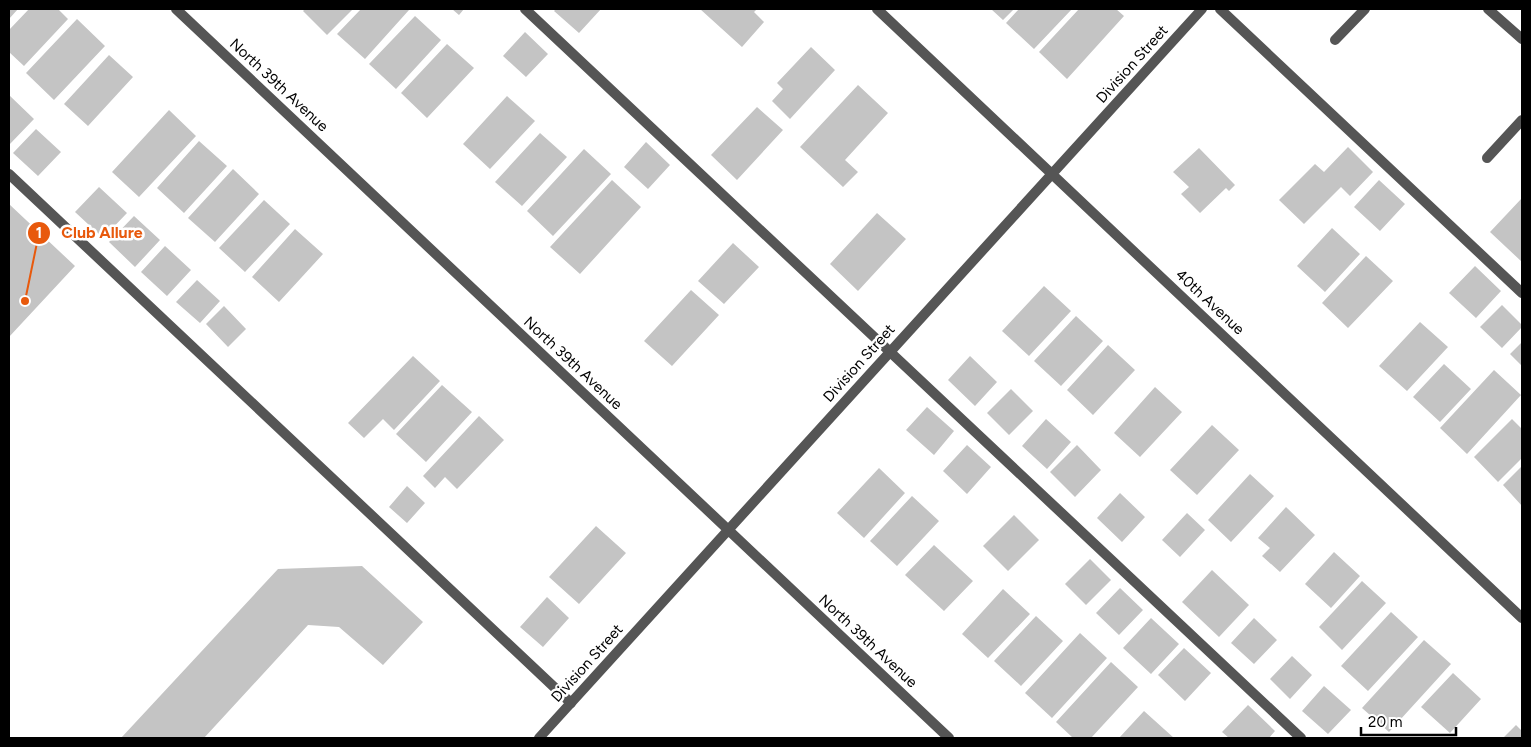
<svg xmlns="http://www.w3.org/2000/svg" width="1531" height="747" viewBox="0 0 1531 747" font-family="Figtree,sans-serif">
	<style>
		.building { fill: #c4c4c4 }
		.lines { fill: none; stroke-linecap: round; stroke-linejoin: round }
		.service { stroke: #555; stroke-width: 10 }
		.minor { stroke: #555; stroke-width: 10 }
		.labels { text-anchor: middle; stroke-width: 5; stroke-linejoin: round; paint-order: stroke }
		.street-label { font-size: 15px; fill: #000; stroke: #fff }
		.leader { fill: none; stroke: #e8590c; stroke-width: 2 }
		.callout-dot { fill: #e8590c; stroke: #fff; stroke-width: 2 }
		.mark-label { font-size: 15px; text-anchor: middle; font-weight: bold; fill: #fff }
		.callout-label { font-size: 16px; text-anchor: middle; font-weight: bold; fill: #e8590c; stroke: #fff; stroke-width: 5; stroke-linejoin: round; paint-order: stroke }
	</style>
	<rect width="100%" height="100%" fill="#fff"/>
	<path class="building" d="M 9,9 L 18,9 L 9,19 Z
		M 29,9 L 58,9 L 68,19 L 24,66 L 9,52 L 9,30 Z
		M 305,9 L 353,9 L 327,35 L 303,11 Z
		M 361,9 L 407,9 L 409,10 L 365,59 L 337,34 Z
		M 452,9 L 464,9 L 459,15 Z
		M 556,9 L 601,9 L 579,33 L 554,11 Z
		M 700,9 L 757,9 L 754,12 L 764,22 L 742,47 Z
		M 991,9 L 1014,9 L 1003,20 Z
		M 1019,9 L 1072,9 L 1034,49 L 1006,23 Z
		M 1079,9 L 1116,9 L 1124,16 L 1067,79 L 1039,52 Z
		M 415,16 L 441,40 L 396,89 L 369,64 Z
		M 77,19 L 105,46 L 54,100 L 26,73 Z
		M 525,32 L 548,54 L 526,77 L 503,56 Z
		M 447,44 L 474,68 L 427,118 L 401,93 Z
		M 811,47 L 835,70 L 790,119 L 772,101 L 783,89 L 777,83 Z
		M 109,55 L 133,77 L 88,126 L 64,104 Z
		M 858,85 L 888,113 L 845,160 L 858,172 L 843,187 L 800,147 Z
		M 9,95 L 34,119 L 9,145 Z
		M 507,96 L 535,121 L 490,169 L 463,144 Z
		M 757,107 L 783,130 L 737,180 L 711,155 Z
		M 169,110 L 196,136 L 139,197 L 112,172 Z
		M 36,129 L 61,152 L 38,176 L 13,153 Z
		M 540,133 L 567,157 L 522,206 L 495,182 Z
		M 199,141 L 227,166 L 184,213 L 157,188 Z
		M 646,142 L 670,165 L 648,189 L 624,167 Z
		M 1348,147 L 1373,172 L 1350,196 L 1341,187 L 1304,224 L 1279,200 L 1315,164 L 1324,172 Z
		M 1199,148 L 1235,185 L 1229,191 L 1226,188 L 1200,213 L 1181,194 L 1189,187 L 1173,172 Z
		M 584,149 L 611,174 L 553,236 L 527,211 Z
		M 233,169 L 259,194 L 215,242 L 188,218 Z
		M 612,180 L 641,207 L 580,274 L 550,247 Z
		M 1379,180 L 1405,204 L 1380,231 L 1354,207 Z
		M 99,187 L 127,213 L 103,238 L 75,212 Z
		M 1522,198 L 1522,262 L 1490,232 Z
		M 264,200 L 290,224 L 245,272 L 219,248 Z
		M 9,204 L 75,266 L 9,337 Z
		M 877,213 L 906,239 L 858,291 L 830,264 Z
		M 134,216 L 160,240 L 135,267 L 109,242 Z
		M 1332,228 L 1360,254 L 1325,292 L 1297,266 Z
		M 295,229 L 323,254 L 279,302 L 252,277 Z
		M 733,243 L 759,267 L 724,304 L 698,281 Z
		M 165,246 L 191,270 L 167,296 L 141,272 Z
		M 1366,256 L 1393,281 L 1348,328 L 1322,303 Z
		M 1475,266 L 1501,291 L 1476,318 L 1449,293 Z
		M 197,280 L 220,301 L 200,323 L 176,302 Z
		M 1044,286 L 1071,311 L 1029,356 L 1002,331 Z
		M 691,290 L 719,315 L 672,366 L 644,341 Z
		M 1502,305 L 1522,325 L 1522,327 L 1502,348 L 1480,327 Z
		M 224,306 L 246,329 L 228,347 L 206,324 Z
		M 1076,316 L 1103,341 L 1061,386 L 1034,361 Z
		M 1420,322 L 1448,347 L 1407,391 L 1379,366 Z
		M 1522,342 L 1522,366 L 1510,354 Z
		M 1108,345 L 1135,370 L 1093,415 L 1067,390 Z
		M 413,356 L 440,381 L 394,430 L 383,419 L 364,438 L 348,423 Z
		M 970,356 L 997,382 L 975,406 L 948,380 Z
		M 1444,364 L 1471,389 L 1440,422 L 1413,397 Z
		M 1494,370 L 1521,395 L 1467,454 L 1440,428 Z
		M 442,385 L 472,412 L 426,462 L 396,434 Z
		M 1155,387 L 1182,412 L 1140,457 L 1114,433 Z
		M 1011,389 L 1033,411 L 1009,435 L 987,413 Z
		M 927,407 L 954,431 L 934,455 L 906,430 Z
		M 479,416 L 504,440 L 457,489 L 445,477 L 435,488 L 423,476 Z
		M 1046,419 L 1071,442 L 1047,469 L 1022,446 Z
		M 1512,419 L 1522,429 L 1522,458 L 1498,482 L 1474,457 Z
		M 1212,425 L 1239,450 L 1197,495 L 1170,470 Z
		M 967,445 L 991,467 L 967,494 L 943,471 Z
		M 1077,445 L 1101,470 L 1075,497 L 1050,472 Z
		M 1522,466 L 1522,506 L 1503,485 Z
		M 879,468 L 905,493 L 864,538 L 837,513 Z
		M 1250,474 L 1274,496 L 1231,542 L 1208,520 Z
		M 407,486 L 425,503 L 407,523 L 389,507 Z
		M 1120,493 L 1145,517 L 1122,542 L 1097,518 Z
		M 912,496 L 939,521 L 897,566 L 870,541 Z
		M 1286,507 L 1315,535 L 1280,572 L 1262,556 L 1270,548 L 1258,538 Z
		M 1187,513 L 1205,530 L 1180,557 L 1162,540 Z
		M 1014,515 L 1039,540 L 1008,571 L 983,546 Z
		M 596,526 L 626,553 L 579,604 L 549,577 Z
		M 934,545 L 973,581 L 944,611 L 905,575 Z
		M 1334,552 L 1360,576 L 1331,608 L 1305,584 Z
		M 1090,559 L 1111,580 L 1086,605 L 1065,584 Z
		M 362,566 L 423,622 L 383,665 L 339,627 L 308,625 L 204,738 L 121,738 L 278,569 Z
		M 1212,570 L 1249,605 L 1219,637 L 1182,602 Z
		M 1362,581 L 1386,603 L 1342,650 L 1319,627 Z
		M 1120,588 L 1143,610 L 1119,635 L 1096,613 Z
		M 1003,589 L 1030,614 L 988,658 L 962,634 Z
		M 547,597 L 569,618 L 543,647 L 520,627 Z
		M 1391,612 L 1418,637 L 1368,691 L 1341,666 Z
		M 1036,616 L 1063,641 L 1021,686 L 994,661 Z
		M 1151,618 L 1179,644 L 1151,674 L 1123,648 Z
		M 1254,618 L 1277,640 L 1254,664 L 1231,643 Z
		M 1080,633 L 1107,658 L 1052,718 L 1025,693 Z
		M 1424,640 L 1451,664 L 1389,732 L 1362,708 Z
		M 1184,648 L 1211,673 L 1185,701 L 1158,675 Z
		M 1292,656 L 1312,675 L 1290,699 L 1270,679 Z
		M 1111,662 L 1138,687 L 1091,738 L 1073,738 L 1056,722 Z
		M 1453,673 L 1481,699 L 1450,733 L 1421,707 Z
		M 1324,686 L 1351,710 L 1328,734 L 1302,711 Z
		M 1248,705 L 1275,731 L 1269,738 L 1229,738 L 1222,732 Z
		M 1144,711 L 1174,738 L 1119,738 Z
		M 1516,725 L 1522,731 L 1522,738 L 1503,738 Z"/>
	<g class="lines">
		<path class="service" d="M 525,9 L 1301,738
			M 1220,9 L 1522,293
			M 1488,9 L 1522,39
			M 1335,40 L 1365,9
			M 1487,158 L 1522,120
			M 9,174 L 571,703"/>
		<path class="minor" d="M 176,9 L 949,738
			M 877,9 L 1522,618
			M 539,738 L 1202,9"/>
	</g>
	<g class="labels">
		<g class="street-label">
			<text transform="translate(1132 64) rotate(-48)" y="5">Division Street</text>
			<text transform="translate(279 85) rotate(43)" y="5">North 39th Avenue</text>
			<text transform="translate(1210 302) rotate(43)" y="5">40th Avenue</text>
			<text transform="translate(573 363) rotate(43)" y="5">North 39th Avenue</text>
			<text transform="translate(859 363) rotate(-48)" y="5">Division Street</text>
			<text transform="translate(868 641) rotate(43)" y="5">North 39th Avenue</text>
			<text transform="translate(587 663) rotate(-48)" y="5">Division Street</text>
		</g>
	</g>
	<path class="leader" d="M25 301L39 233"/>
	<g class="callout-dot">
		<circle cx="25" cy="301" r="5"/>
		<circle cx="39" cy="233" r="12"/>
	</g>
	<g class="mark-label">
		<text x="39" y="238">1</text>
	</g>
	<g class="callout-label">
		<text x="102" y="238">Club Allure</text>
	</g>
	<rect width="1531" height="747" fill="none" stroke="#000000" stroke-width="20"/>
	<path d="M1361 727v8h95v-8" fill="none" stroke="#000000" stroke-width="2.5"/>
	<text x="1368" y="727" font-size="15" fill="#000000" stroke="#ffffff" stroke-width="4" paint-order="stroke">20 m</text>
</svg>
